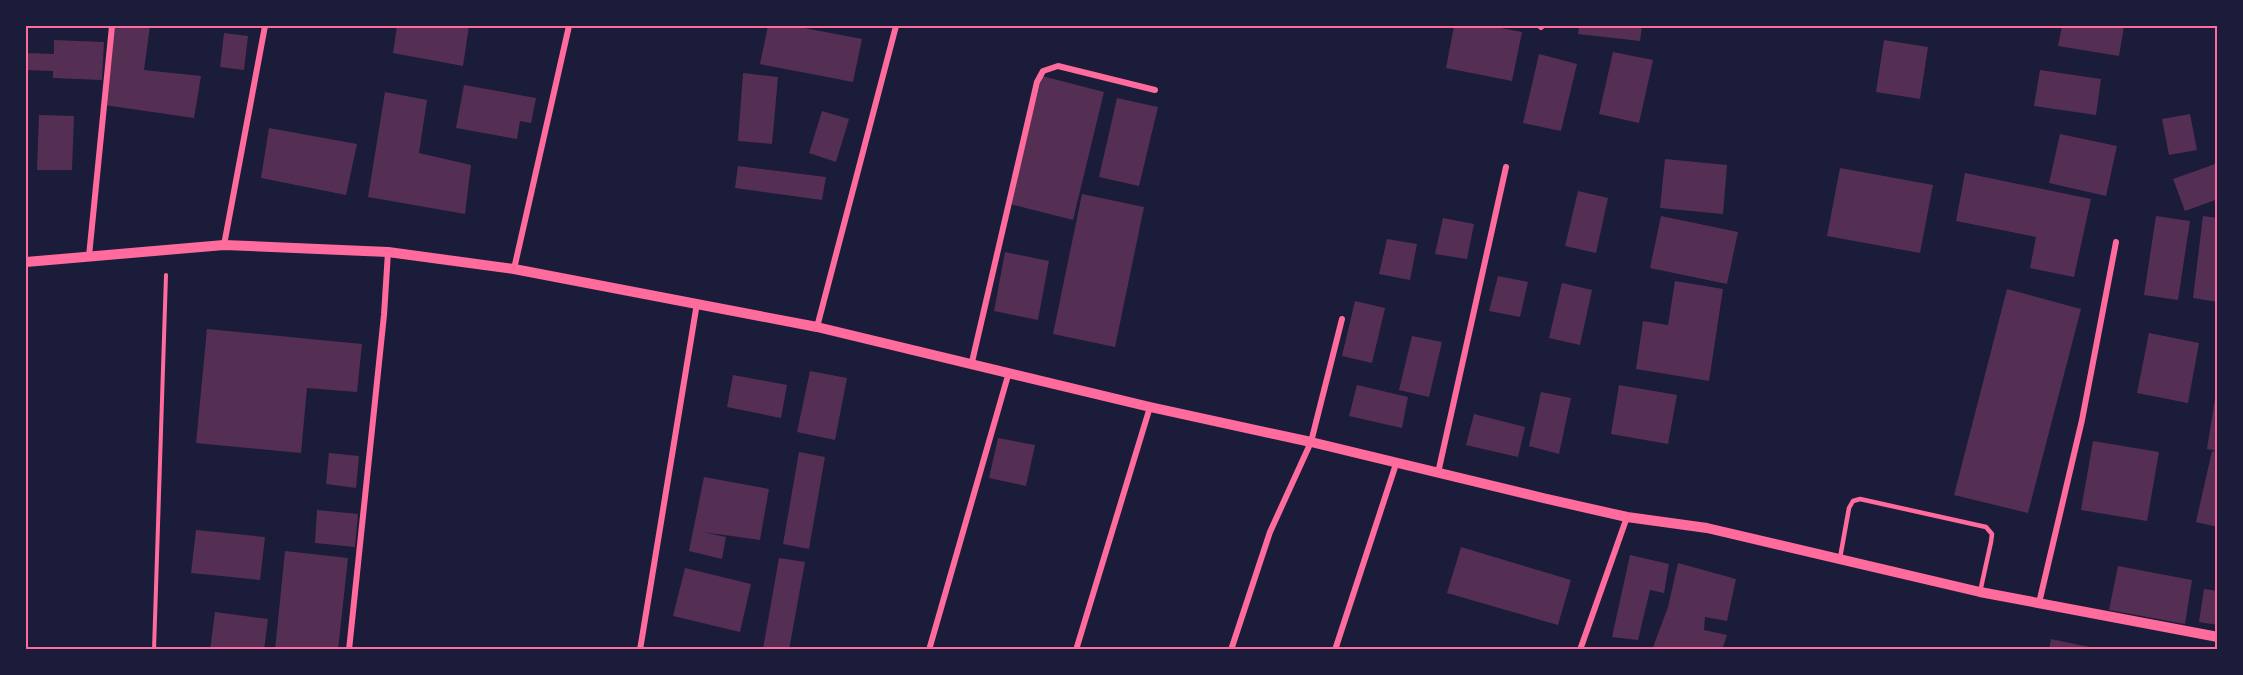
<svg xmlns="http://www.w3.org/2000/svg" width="2243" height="675" viewBox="0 0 2243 675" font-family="Figtree,sans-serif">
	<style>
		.building { fill: #542f53 }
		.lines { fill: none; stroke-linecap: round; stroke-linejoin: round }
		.path { stroke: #ff6b9d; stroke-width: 4 }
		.service { stroke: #ff6b9d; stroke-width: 4.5 }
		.minor { stroke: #ff6b9d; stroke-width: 6 }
		.tertiary { stroke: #ff6b9d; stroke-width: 10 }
		.neatline { fill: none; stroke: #ff6b9d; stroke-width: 2 }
	</style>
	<rect width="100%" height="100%" fill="#1b1b3a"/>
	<path class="building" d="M 113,26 L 150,26 L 144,70 L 201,76 L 194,118 L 104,105 Z
		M 397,26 L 469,26 L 463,66 L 393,53 Z
		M 768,26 L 794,26 L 862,39 L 853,82 L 760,64 Z
		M 1454,26 L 1490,26 L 1522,32 L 1512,81 L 1446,68 Z
		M 1579,26 L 1642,26 L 1640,41 L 1578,34 Z
		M 2062,26 L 2124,26 L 2119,56 L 2058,46 Z
		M 224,33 L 248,36 L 244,70 L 220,67 Z
		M 54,40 L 104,42 L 102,80 L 53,78 L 53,71 L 26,70 L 26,53 L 54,54 Z
		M 1884,40 L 1928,47 L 1920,99 L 1876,92 Z
		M 1613,52 L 1653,60 L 1639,123 L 1599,114 Z
		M 1539,54 L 1577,64 L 1561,131 L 1523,123 Z
		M 2040,70 L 2101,79 L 2096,115 L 2034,106 Z
		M 743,73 L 778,77 L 772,144 L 738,141 Z
		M 1042,76 L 1104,92 L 1073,220 L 1010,204 Z
		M 464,85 L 536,98 L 531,123 L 520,121 L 517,139 L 456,128 Z
		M 385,92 L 427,100 L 419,153 L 471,165 L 465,214 L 368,197 Z
		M 1117,98 L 1158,107 L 1139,186 L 1099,177 Z
		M 822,111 L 849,119 L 836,162 L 809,153 Z
		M 2190,114 L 2197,150 L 2169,155 L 2162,119 Z
		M 39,115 L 74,116 L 72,170 L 37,170 Z
		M 269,128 L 357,144 L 346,195 L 261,178 Z
		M 2060,134 L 2117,146 L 2106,196 L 2049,183 Z
		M 1665,159 L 1727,165 L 1723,214 L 1660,208 Z
		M 2218,163 L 2218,199 L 2185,211 L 2173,179 Z
		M 738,166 L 826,177 L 822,200 L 735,188 Z
		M 1840,168 L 1933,185 L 1920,253 L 1827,236 Z
		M 1965,173 L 2091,199 L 2074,277 L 2030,268 L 2036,237 L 1956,221 Z
		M 1578,191 L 1608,198 L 1596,253 L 1565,246 Z
		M 1082,194 L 1144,207 L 1115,347 L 1053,334 Z
		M 1661,216 L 1738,232 L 1727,284 L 1650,268 Z
		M 2156,216 L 2190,221 L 2178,300 L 2144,295 Z
		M 2203,216 L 2218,218 L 2218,302 L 2193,298 Z
		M 1443,218 L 1474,224 L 1467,259 L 1435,254 Z
		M 1387,239 L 1417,244 L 1410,280 L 1379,274 Z
		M 1005,252 L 1049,261 L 1038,320 L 994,311 Z
		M 1498,276 L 1528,282 L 1520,317 L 1489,311 Z
		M 1675,281 L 1723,289 L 1709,381 L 1636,369 L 1643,321 L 1668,325 Z
		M 1562,283 L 1592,290 L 1580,345 L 1549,338 Z
		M 2007,289 L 2081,309 L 2028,513 L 1954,495 Z
		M 1355,301 L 1385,308 L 1372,363 L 1342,356 Z
		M 207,329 L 362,344 L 357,392 L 307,388 L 301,453 L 196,443 Z
		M 2149,333 L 2199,343 L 2188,403 L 2137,393 Z
		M 1412,336 L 1442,342 L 1429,397 L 1399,390 Z
		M 810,371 L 847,378 L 835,440 L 797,432 Z
		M 733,375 L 787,385 L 781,418 L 727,407 Z
		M 1357,385 L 1408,397 L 1402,428 L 1349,416 Z
		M 1619,385 L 1677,395 L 1668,444 L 1611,434 Z
		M 1541,392 L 1571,398 L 1559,454 L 1529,446 Z
		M 2216,392 L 2218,392 L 2218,451 L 2207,449 Z
		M 1474,414 L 1525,427 L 1518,457 L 1466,445 Z
		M 998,438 L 1035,445 L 1026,486 L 989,478 Z
		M 2093,441 L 2159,452 L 2147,521 L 2081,510 Z
		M 2212,451 L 2218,452 L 2218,527 L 2196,522 Z
		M 799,452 L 825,457 L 809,549 L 783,544 Z
		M 329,453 L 359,456 L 356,488 L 326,484 Z
		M 704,477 L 769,489 L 760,540 L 703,532 L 726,537 L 722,559 L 689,551 Z
		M 317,510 L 358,514 L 355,547 L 315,543 Z
		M 196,530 L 265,537 L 260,580 L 191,573 Z
		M 1461,547 L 1571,580 L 1558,625 L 1447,593 Z
		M 285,551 L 348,558 L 338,650 L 275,650 Z
		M 1630,555 L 1669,564 L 1664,593 L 1650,590 L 1638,640 L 1612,637 Z
		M 779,558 L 805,562 L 789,650 L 767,650 L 763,649 Z
		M 1678,563 L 1736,579 L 1727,621 L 1705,617 L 1704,630 L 1727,635 L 1722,650 L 1652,650 L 1668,607 Z
		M 2118,566 L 2192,580 L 2185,624 L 2109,610 Z
		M 685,568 L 751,584 L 740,632 L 673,616 Z
		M 2204,589 L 2218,591 L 2218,625 L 2199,622 Z
		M 215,612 L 268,619 L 264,650 L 210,650 Z
		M 2051,639 L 2094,648 L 2094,650 L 2049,650 Z"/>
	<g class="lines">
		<path class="path" d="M 154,650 L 166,275"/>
		<path class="service" d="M 1840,558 L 1849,508 L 1853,501 L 1860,499 L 1986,527 L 1992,534 L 1991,542 L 1980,592"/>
		<path class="minor" d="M 1541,27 L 1542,26
			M 224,245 L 265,26
			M 89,256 L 112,26
			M 514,269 L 569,26
			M 817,327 L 896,26
			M 972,362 L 1037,82 L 1043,71 L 1058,66 L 1155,90
			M 1438,473 L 1506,167
			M 2039,603 L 2082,420 L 2116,242
			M 349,650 L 384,315 L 388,252
			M 640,650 L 697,303
			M 929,650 L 1009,372
			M 1076,650 L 1150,407
			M 1231,650 L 1270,532 L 1311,442 L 1342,319
			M 1335,650 L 1396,464
			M 1580,650 L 1627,517"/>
		<path class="tertiary" d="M 26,262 L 224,245 L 388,252 L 514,269 L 817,327 L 1150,407 L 1311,442 L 1543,498 L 1627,517 L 1707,528 L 1980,592 L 2218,637"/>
	</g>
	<rect width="2243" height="675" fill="none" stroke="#1b1b3a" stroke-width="54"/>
	<rect x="27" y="27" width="2189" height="621" class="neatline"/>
</svg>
